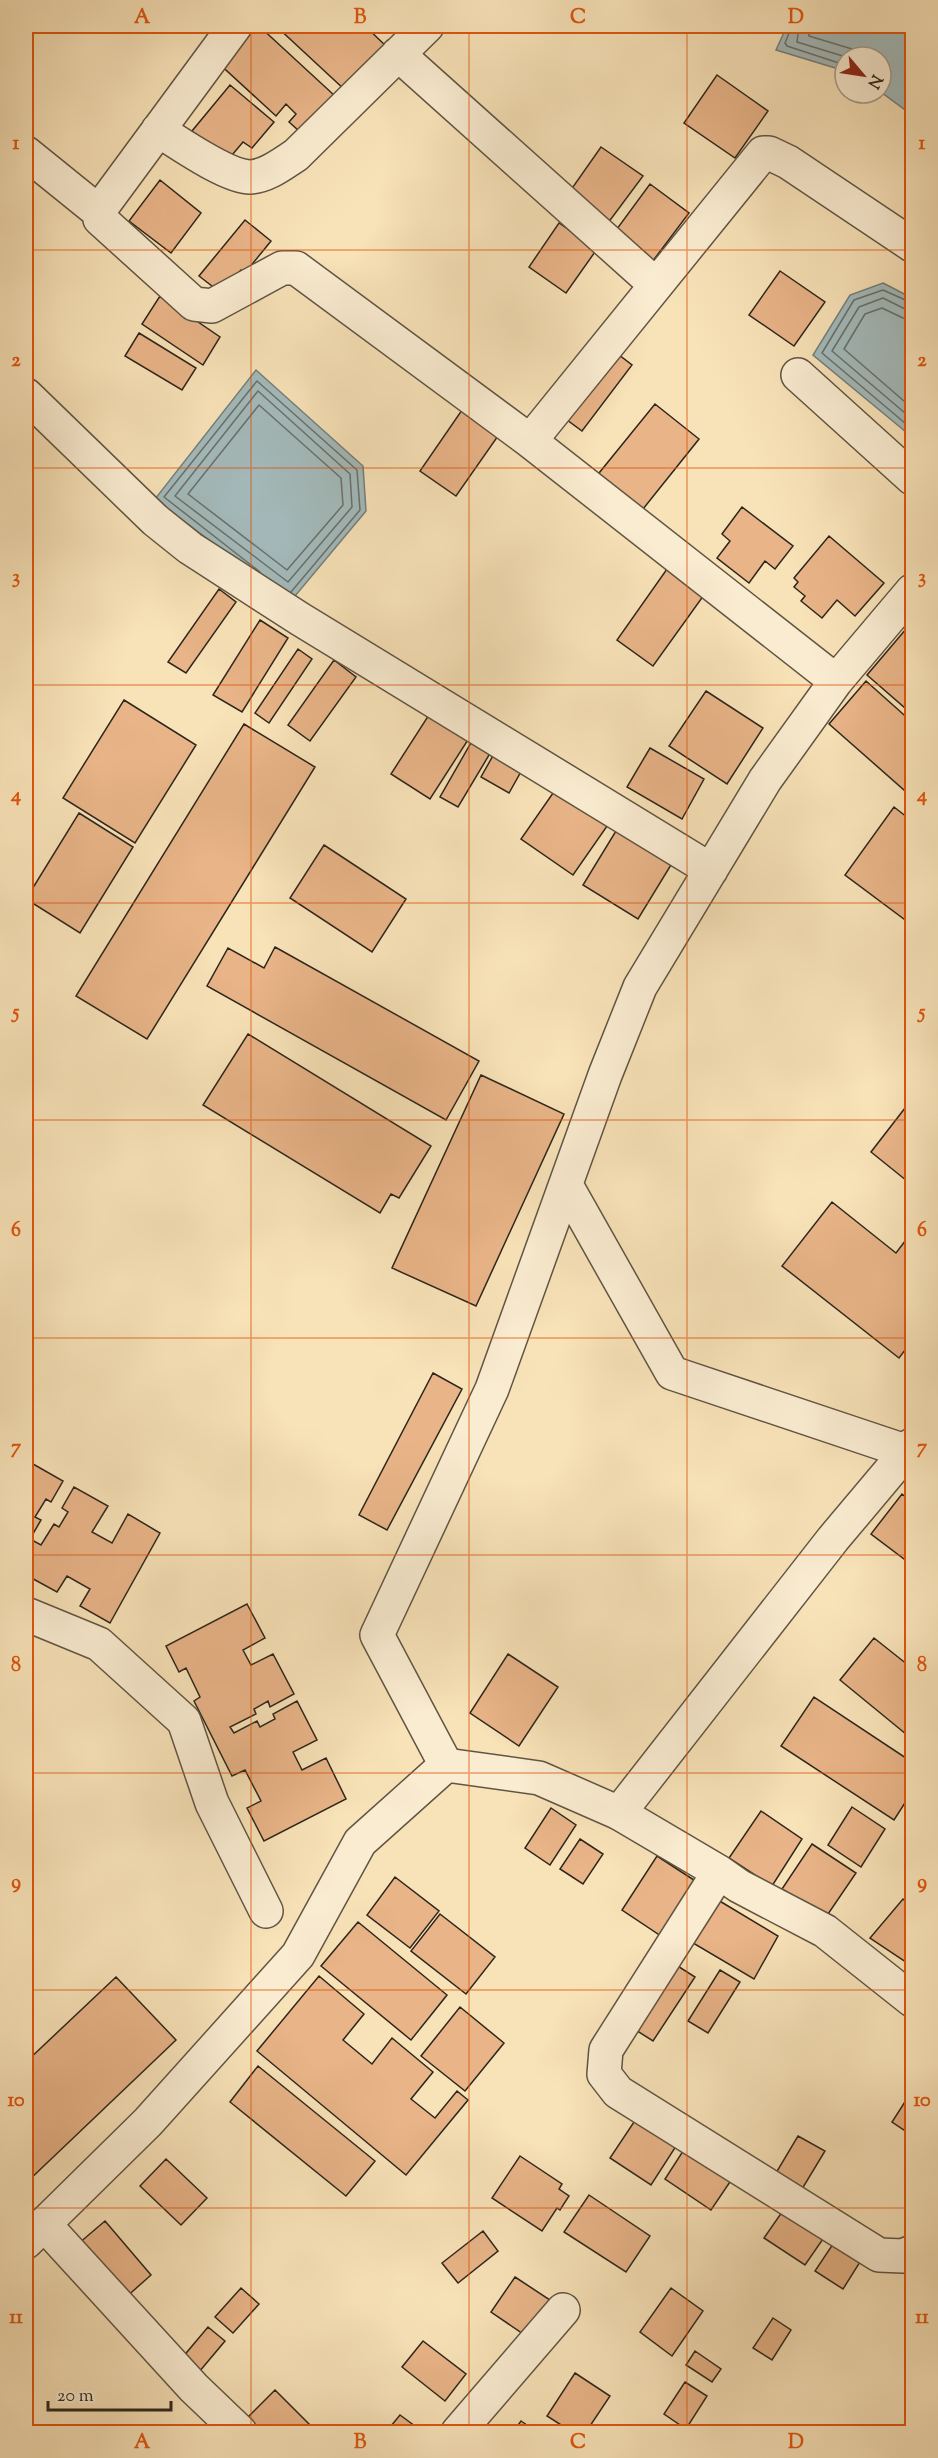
<svg xmlns="http://www.w3.org/2000/svg" width="938" height="2458" viewBox="0 0 938 2458" font-family="'Sorts Mill Goudy',serif">
	<style>
		.water { fill: #a3babb; stroke: #747f7b; stroke-width: 1.5 }
		.lines { fill: none; stroke-linecap: round; stroke-linejoin: round }
		.shore { stroke: #68706c; stroke-width: 1.5 }
		.building { fill: #e8b488; stroke: #2d261c; stroke-width: 1.5 }
		.minor-casing { stroke: #605543; stroke-width: 36 }
		.tertiary-casing { stroke: #605543; stroke-width: 36 }
		.minor { stroke: #faecd1; stroke-width: 33 }
		.tertiary { stroke: #faecd1; stroke-width: 33 }
		.grid { fill: none; stroke: #df560d; stroke-width: 1.5; stroke-opacity: 0.55 }
		.neatline { fill: none; stroke: #df560d; stroke-width: 2 }
		.grid-label { font-size: 20px; text-anchor: middle; font-weight: bold; fill: #df560d }
	</style>
	<rect width="100%" height="100%" fill="#f8e2b8"/>
	<filter id="stains"><feTurbulence type="fractalNoise" baseFrequency=".00333" numOctaves="4"/><feColorMatrix values="0 0 0 0 .2 0 0 0 0 .09 0 0 0 0 .02 0 0 0 .5 -.17"/></filter>
	<radialGradient id="worn" r=".72"><stop offset=".6" stop-color="#630" stop-opacity="0"/><stop offset="1" stop-color="#630" stop-opacity=".3"/></radialGradient>
	<path class="water" d="M 787,26 L 912,26 L 912,115 L 881,92 L 881,57 L 845,57 L 845,71 L 776,50 Z
		M 883,283 L 912,298 L 912,437 L 813,355 L 850,295 Z
		M 256,370 L 363,466 L 366,511 L 290,602 L 155,499 Z"/>
	<g class="lines">
		<path class="shore" d="M 792,26 L 785,43 L 787,46 L 845,65
			M 799,26 L 797,42 L 846,57
			M 808,26 L 809,36 L 852,49 L 862,57
			M 912,303 L 883,290 L 854,300 L 822,353 L 912,429
			M 912,310 L 905,309 L 883,298 L 859,307 L 832,351 L 912,419
			M 912,319 L 903,318 L 882,308 L 865,314 L 844,349 L 912,408
			M 258,391 L 350,474 L 352,507 L 288,582 L 175,496 Z
			M 259,405 L 341,478 L 343,505 L 287,570 L 188,494 Z
			M 260,572 L 164,497 L 257,381 L 357,470 L 360,510 L 291,592"/>
	</g>
	<path class="building" d="M 246,26 L 259,26 L 335,96 L 307,138 L 289,122 L 296,114 L 286,104 L 276,116 L 215,60 Z
		M 276,26 L 365,26 L 387,47 L 346,91 Z
		M 717,75 L 768,111 L 735,158 L 684,123 Z
		M 230,85 L 274,122 L 252,148 L 243,142 L 227,161 L 192,131 Z
		M 601,147 L 643,176 L 608,223 L 568,194 Z
		M 160,180 L 201,213 L 171,253 L 129,221 Z
		M 650,184 L 689,213 L 649,266 L 611,237 Z
		M 245,220 L 271,241 L 245,273 L 241,270 L 221,293 L 199,276 Z
		M 559,223 L 597,249 L 566,293 L 529,267 Z
		M 780,271 L 825,302 L 794,346 L 749,315 Z
		M 160,296 L 220,337 L 203,365 L 142,324 Z
		M 139,333 L 196,368 L 182,390 L 125,356 Z
		M 610,348 L 632,365 L 582,431 L 559,414 Z
		M 655,404 L 699,439 L 639,514 L 595,478 Z
		M 462,410 L 498,436 L 456,496 L 420,471 Z
		M 742,507 L 793,546 L 775,569 L 765,561 L 749,583 L 717,558 L 730,541 L 722,534 Z
		M 829,536 L 884,583 L 855,616 L 837,600 L 822,618 L 801,601 L 805,596 L 794,587 L 798,582 L 794,578 Z
		M 667,569 L 704,595 L 653,666 L 617,640 Z
		M 219,589 L 236,602 L 186,673 L 168,662 Z
		M 260,620 L 288,638 L 242,712 L 213,695 Z
		M 912,622 L 912,714 L 867,675 Z
		M 298,649 L 312,659 L 269,723 L 255,713 Z
		M 334,660 L 356,677 L 310,741 L 288,725 Z
		M 866,681 L 912,722 L 912,797 L 829,724 Z
		M 706,691 L 763,728 L 727,784 L 669,746 Z
		M 124,700 L 196,745 L 135,843 L 63,798 Z
		M 434,707 L 473,732 L 430,799 L 391,774 Z
		M 244,724 L 315,767 L 147,1039 L 76,996 Z
		M 476,734 L 495,745 L 458,807 L 440,797 Z
		M 499,745 L 527,761 L 509,793 L 481,777 Z
		M 650,748 L 704,779 L 682,819 L 627,787 Z
		M 560,783 L 612,819 L 573,875 L 521,839 Z
		M 894,807 L 912,821 L 912,925 L 845,875 Z
		M 79,813 L 133,847 L 80,933 L 26,899 Z
		M 619,826 L 674,860 L 638,919 L 583,885 Z
		M 324,845 L 406,899 L 372,952 L 290,898 Z
		M 275,947 L 479,1061 L 446,1120 L 207,986 L 228,948 L 264,968 Z
		M 248,1034 L 431,1146 L 399,1198 L 391,1194 L 380,1213 L 203,1105 Z
		M 481,1075 L 564,1114 L 476,1306 L 392,1268 Z
		M 912,1099 L 912,1185 L 871,1152 Z
		M 832,1202 L 896,1253 L 912,1232 L 912,1341 L 899,1358 L 782,1266 Z
		M 433,1373 L 462,1389 L 387,1530 L 359,1515 Z
		M 26,1460 L 63,1481 L 51,1502 L 46,1499 L 35,1517 L 41,1520 L 30,1539 L 41,1545 L 54,1524 L 59,1527 L 68,1512 L 62,1508 L 74,1487 L 108,1506 L 92,1532 L 112,1543 L 128,1514 L 160,1533 L 110,1623 L 80,1606 L 90,1589 L 67,1576 L 57,1592 L 26,1575 Z
		M 902,1494 L 912,1502 L 912,1565 L 871,1534 Z
		M 247,1604 L 265,1638 L 243,1650 L 251,1665 L 273,1654 L 294,1694 L 270,1707 L 268,1701 L 254,1709 L 256,1714 L 230,1727 L 234,1733 L 257,1721 L 260,1727 L 275,1719 L 273,1714 L 297,1701 L 317,1740 L 293,1752 L 302,1770 L 326,1758 L 346,1799 L 264,1841 L 247,1808 L 261,1801 L 245,1770 L 232,1776 L 194,1701 L 200,1697 L 186,1668 L 179,1672 L 166,1646 Z
		M 874,1638 L 908,1665 L 912,1659 L 912,1739 L 840,1680 Z
		M 508,1654 L 558,1687 L 519,1746 L 470,1713 Z
		M 814,1697 L 912,1762 L 912,1792 L 894,1820 L 781,1746 Z
		M 852,1807 L 885,1829 L 861,1867 L 828,1845 Z
		M 551,1808 L 576,1825 L 550,1865 L 525,1848 Z
		M 761,1811 L 802,1839 L 772,1886 L 729,1858 Z
		M 580,1839 L 603,1854 L 583,1884 L 560,1869 Z
		M 812,1844 L 856,1873 L 826,1917 L 782,1889 Z
		M 657,1856 L 697,1882 L 661,1936 L 622,1910 Z
		M 395,1877 L 439,1911 L 410,1948 L 367,1915 Z
		M 903,1899 L 912,1907 L 912,1966 L 870,1938 Z
		M 718,1900 L 778,1936 L 754,1979 L 693,1943 Z
		M 440,1914 L 495,1957 L 466,1994 L 411,1951 Z
		M 358,1922 L 447,1995 L 411,2040 L 321,1966 Z
		M 673,1963 L 695,1977 L 653,2041 L 631,2027 Z
		M 720,1970 L 740,1982 L 708,2033 L 688,2021 Z
		M 319,1976 L 364,2014 L 343,2040 L 372,2064 L 392,2038 L 433,2072 L 411,2099 L 435,2118 L 457,2091 L 468,2100 L 406,2175 L 257,2051 Z
		M 116,1977 L 176,2040 L 26,2183 L 26,2062 Z
		M 460,2007 L 504,2043 L 465,2091 L 421,2056 Z
		M 258,2066 L 375,2161 L 346,2196 L 230,2102 Z
		M 910,2094 L 912,2095 L 912,2129 L 910,2134 L 892,2122 Z
		M 640,2113 L 680,2140 L 651,2185 L 610,2158 Z
		M 798,2136 L 825,2151 L 796,2199 L 770,2183 Z
		M 685,2148 L 732,2179 L 711,2210 L 665,2179 Z
		M 520,2156 L 562,2184 L 559,2189 L 569,2196 L 560,2210 L 557,2208 L 542,2231 L 492,2198 Z
		M 166,2159 L 207,2198 L 181,2225 L 140,2186 Z
		M 589,2195 L 650,2236 L 626,2272 L 564,2232 Z
		M 782,2212 L 823,2239 L 805,2265 L 764,2238 Z
		M 105,2221 L 151,2275 L 124,2299 L 78,2244 Z
		M 483,2231 L 498,2251 L 458,2283 L 442,2263 Z
		M 833,2244 L 860,2262 L 843,2289 L 815,2271 Z
		M 515,2277 L 553,2302 L 529,2338 L 491,2312 Z
		M 241,2288 L 259,2304 L 233,2333 L 215,2317 Z
		M 671,2288 L 703,2311 L 672,2356 L 640,2332 Z
		M 773,2318 L 791,2330 L 772,2360 L 753,2348 Z
		M 208,2327 L 225,2341 L 199,2372 L 182,2358 Z
		M 423,2341 L 466,2374 L 445,2401 L 402,2367 Z
		M 695,2351 L 721,2369 L 712,2382 L 686,2365 Z
		M 575,2373 L 610,2396 L 586,2432 L 572,2432 L 547,2416 Z
		M 685,2382 L 707,2396 L 686,2429 L 664,2414 Z
		M 275,2390 L 317,2432 L 247,2432 L 240,2425 Z
		M 400,2415 L 423,2432 L 386,2432 Z
		M 521,2421 L 537,2432 L 513,2432 Z"/>
	<g class="lines">
		<defs>
			<path id="minor" d="M 235,26 L 101,208 L 100,219 L 194,304 L 212,306 L 282,268 L 296,268 L 530,441 L 836,681
				M 398,54 L 656,285
				M 158,130 C 179,143 227,177 250,177 C 267,176 282,164 296,155 L 427,26
				M 26,153 L 99,212
				M 798,375 L 912,478
				M 26,395 L 155,520 L 190,548 L 300,619 L 711,870
				M 530,441 L 763,153 L 769,153 L 788,162 L 912,245
				M 566,1185 L 672,1373 L 908,1452
				M 26,1614 L 99,1644 L 184,1721 L 212,1803 L 266,1911
				M 446,1765 L 377,1635 L 492,1389 L 605,1075 L 640,987 L 765,780 L 836,681 L 912,591
				M 619,1813 L 719,1872 L 739,1886 L 825,1931 L 912,2000
				M 719,1872 L 606,2050 L 604,2074 L 618,2092 L 879,2255 L 903,2256 L 912,2252
				M 44,2224 L 194,2388 L 240,2432
				M 458,2432 L 563,2310"/>
			<path id="tertiary" d="M 26,2242 L 148,2122 L 298,1955 L 360,1842 L 446,1765 L 539,1778 L 619,1813 L 833,1539 L 912,1445"/>
		</defs>
		<use href="#minor" class="minor-casing"/>
		<use href="#tertiary" class="tertiary-casing"/>
		<use href="#minor" class="minor"/>
		<use href="#tertiary" class="tertiary"/>
	</g>
	<path class="grid" d="M 251,26 L 251,2432M 469,26 L 469,2432M 687,26 L 687,2432M 26,250 L 912,250M 26,468 L 912,468M 26,685 L 912,685M 26,903 L 912,903M 26,1120 L 912,1120M 26,1338 L 912,1338M 26,1555 L 912,1555M 26,1773 L 912,1773M 26,1990 L 912,1990M 26,2208 L 912,2208"/>
	<rect width="938" height="2458" fill="none" stroke="#f8e2b8" stroke-width="66"/>
	<g transform="translate(863 75) rotate(119)"><circle r="28" fill="#faecd1" stroke="#a89d89" stroke-width="1.5"/>
	<path d="M0-4.5L10 22L0 15L-10 22Z" fill="#8f2418"/>
	<text y="-9" font-size="16" font-weight="bold" text-anchor="middle" fill="#2d261c">N</text>
	</g>
	<path d="M48 2401v9h123v-9" fill="none" stroke="#2d261c" stroke-width="3"/>
	<text x="57" y="2401" font-size="18" fill="#2d261c" stroke="#faecd1" stroke-width="4.5" paint-order="stroke">20 m</text>
	<rect x="33" y="33" width="872" height="2392" class="neatline"/>
	<g class="grid-label">
		<text x="142" y="23">A</text>
		<text x="360" y="23">B</text>
		<text x="578" y="23">C</text>
		<text x="796" y="23">D</text>
		<text x="16" y="149">1</text>
		<text x="922" y="149">1</text>
		<text x="16" y="366">2</text>
		<text x="922" y="366">2</text>
		<text x="16" y="583">3</text>
		<text x="922" y="583">3</text>
		<text x="16" y="801">4</text>
		<text x="922" y="801">4</text>
		<text x="16" y="1018">5</text>
		<text x="922" y="1018">5</text>
		<text x="16" y="1236">6</text>
		<text x="922" y="1236">6</text>
		<text x="16" y="1453">7</text>
		<text x="922" y="1453">7</text>
		<text x="16" y="1671">8</text>
		<text x="922" y="1671">8</text>
		<text x="16" y="1888">9</text>
		<text x="922" y="1888">9</text>
		<text x="16" y="2106">10</text>
		<text x="922" y="2106">10</text>
		<text x="16" y="2323">11</text>
		<text x="922" y="2323">11</text>
		<text x="142" y="2448">A</text>
		<text x="360" y="2448">B</text>
		<text x="578" y="2448">C</text>
		<text x="796" y="2448">D</text>
	</g>
	<rect width="100%" height="100%" filter="url(#stains)"/>
	<rect width="100%" height="100%" fill="url(#worn)"/>
</svg>
